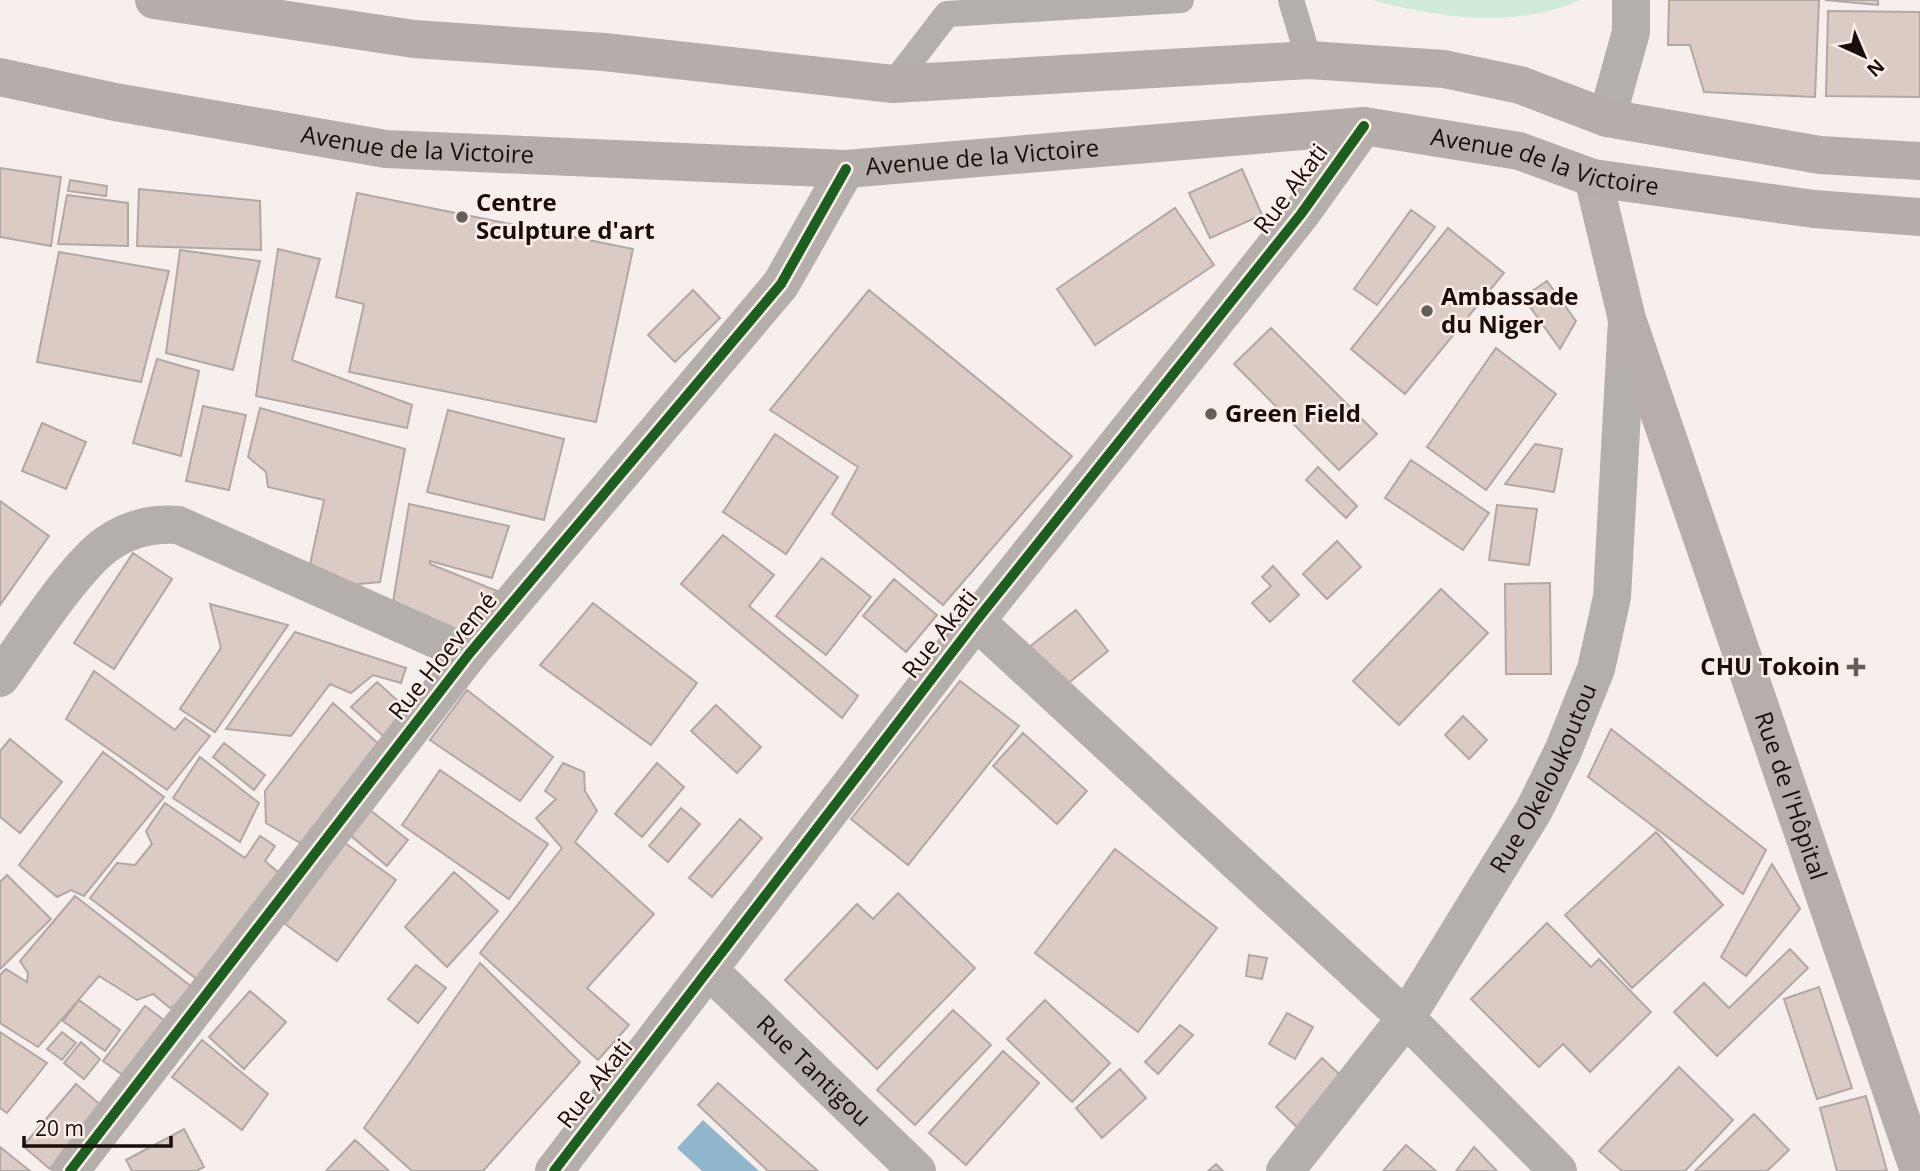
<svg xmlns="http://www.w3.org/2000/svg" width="1920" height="1171" viewBox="0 0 1920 1171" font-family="'Open Sans',sans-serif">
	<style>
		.green { fill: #cfebd8 }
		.water { fill: #8fb6cc }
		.building { fill: #dacbc5; stroke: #b1a8a4; stroke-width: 2 }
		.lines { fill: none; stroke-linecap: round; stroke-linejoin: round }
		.lane { stroke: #b5afac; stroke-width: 26 }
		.street { stroke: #b5afac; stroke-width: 38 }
		.secondary { stroke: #b6aeab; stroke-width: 38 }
		.highway { stroke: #b4ada9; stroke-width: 38 }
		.cycleway-casing { stroke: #fbeee8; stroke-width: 15 }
		.cycleway { stroke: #1b5e20; stroke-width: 10 }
		.poi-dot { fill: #675d58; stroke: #fbeee8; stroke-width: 2.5 }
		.labels { text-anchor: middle; stroke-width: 5; stroke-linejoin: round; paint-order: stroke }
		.street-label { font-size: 24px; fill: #190e09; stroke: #fbeee8 }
		.poi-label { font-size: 24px; font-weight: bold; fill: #190e09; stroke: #fbeee8; text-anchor: start }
	</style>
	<rect width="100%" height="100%" fill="#f7efec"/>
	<path class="green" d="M 1372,0 L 1580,0 C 1516,29 1438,18 1372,0 Z"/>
	<path class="water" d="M 703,1120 L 759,1171 L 702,1171 L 677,1148 Z"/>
	<path class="building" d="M 1669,0 L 1819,0 L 1815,97 L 1704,92 L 1690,45 L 1668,45 Z
		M 1825,0 L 1878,0 L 1878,5 Z
		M 1828,11 L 1920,12 L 1920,97 L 1826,96 Z
		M 0,168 L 61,177 L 51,246 L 0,237 Z
		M 1242,169 L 1262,215 L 1210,238 L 1189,193 Z
		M 70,180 L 107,186 L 106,196 L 68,191 Z
		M 139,189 L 260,201 L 261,250 L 137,246 Z
		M 357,193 L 633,249 L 596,422 L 349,372 L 364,304 L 336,297 Z
		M 67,195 L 128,203 L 128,246 L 58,244 Z
		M 1175,208 L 1214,265 L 1095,345 L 1057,289 Z
		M 1411,210 L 1435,227 L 1377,305 L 1354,289 Z
		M 1448,228 L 1504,273 L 1405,394 L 1351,349 Z
		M 278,249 L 320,259 L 292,360 L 412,405 L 407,428 L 256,396 Z
		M 180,250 L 260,261 L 233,370 L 166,353 Z
		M 59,252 L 169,271 L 141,382 L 37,362 Z
		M 1547,281 L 1576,321 L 1560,349 L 1523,297 Z
		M 693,290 L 720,318 L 675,362 L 648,335 Z
		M 869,290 L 1072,456 L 943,605 L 832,514 L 858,467 L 770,410 Z
		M 1271,328 L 1377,434 L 1339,470 L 1234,364 Z
		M 1496,348 L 1556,394 L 1486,490 L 1427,447 Z
		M 157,359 L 199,371 L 181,456 L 133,443 Z
		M 203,406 L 246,415 L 229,490 L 186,481 Z
		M 260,408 L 405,449 L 380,582 L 349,585 L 309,569 L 324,500 L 268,487 L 266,472 L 248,457 Z
		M 448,410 L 564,439 L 544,520 L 427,492 Z
		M 42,423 L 86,442 L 66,489 L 22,471 Z
		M 775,434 L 838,477 L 786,554 L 723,512 Z
		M 1535,444 L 1562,449 L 1554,492 L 1505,484 Z
		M 1411,460 L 1489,513 L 1463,550 L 1385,498 Z
		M 1318,467 L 1357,506 L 1346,518 L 1306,480 Z
		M 0,501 L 49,536 L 0,605 Z
		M 409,504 L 509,526 L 492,578 L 430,561 L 430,564 L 497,591 L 457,637 L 393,602 Z
		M 1497,505 L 1537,509 L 1529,565 L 1489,560 Z
		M 723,535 L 774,575 L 749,606 L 858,696 L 842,718 L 681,584 Z
		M 1337,541 L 1361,567 L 1327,599 L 1303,574 Z
		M 133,553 L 172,579 L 114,669 L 74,643 Z
		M 822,558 L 871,597 L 826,655 L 776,616 Z
		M 1273,566 L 1299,595 L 1270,622 L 1252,603 L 1271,586 L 1262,577 Z
		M 894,579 L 937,615 L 906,652 L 863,616 Z
		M 1550,583 L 1551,674 L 1506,674 L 1505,584 Z
		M 1441,589 L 1488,633 L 1399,725 L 1353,681 Z
		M 593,603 L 697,683 L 651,745 L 540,665 Z
		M 210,604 L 288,625 L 215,732 L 180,709 L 221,648 Z
		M 1076,610 L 1108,651 L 1056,693 L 1023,652 Z
		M 295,632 L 406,668 L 401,683 L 373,675 L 351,693 L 330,684 L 291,736 L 226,729 Z
		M 94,671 L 175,730 L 185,718 L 210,736 L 167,790 L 66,719 Z
		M 960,681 L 1019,726 L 908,865 L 851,819 Z
		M 377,682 L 410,712 L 383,736 L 351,707 Z
		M 467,690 L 553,757 L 520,801 L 430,740 Z
		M 333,703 L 380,745 L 302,844 L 266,823 L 265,791 Z
		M 716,705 L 761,747 L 737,773 L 691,731 Z
		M 1463,716 L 1487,740 L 1469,759 L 1445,735 Z
		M 1611,729 L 1766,850 L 1743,894 L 1588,777 Z
		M 1023,733 L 1087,791 L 1057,824 L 993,766 Z
		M 10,739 L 62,782 L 20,833 L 0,817 L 0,751 Z
		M 224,743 L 265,775 L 254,790 L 213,757 Z
		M 103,752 L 164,797 L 84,896 L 71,890 L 57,897 L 19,865 Z
		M 200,757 L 259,803 L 240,842 L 173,798 Z
		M 563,763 L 584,772 L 585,791 L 597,811 L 575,842 L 654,914 L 587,988 L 629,1025 L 598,1060 L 480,953 L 562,848 L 536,818 L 556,799 L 545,791 Z
		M 657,763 L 684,787 L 642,837 L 615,814 Z
		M 440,770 L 548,844 L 509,899 L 402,825 Z
		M 165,803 L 245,858 L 260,836 L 275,846 L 265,861 L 285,878 L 202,983 L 90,898 L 117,863 L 135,865 L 152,844 L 146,831 Z
		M 681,808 L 700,824 L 668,862 L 649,846 Z
		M 370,810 L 408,840 L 387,866 L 350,835 Z
		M 740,819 L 762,838 L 712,897 L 689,878 Z
		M 1656,832 L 1723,905 L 1632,988 L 1565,915 Z
		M 345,843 L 396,880 L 337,961 L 285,924 Z
		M 1115,849 L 1217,928 L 1138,1032 L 1035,953 Z
		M 1772,864 L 1800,909 L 1746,976 L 1721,957 Z
		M 454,872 L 498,911 L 447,967 L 405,927 Z
		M 7,875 L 51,919 L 0,969 L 0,882 Z
		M 898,893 L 975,968 L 877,1069 L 785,980 L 857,904 L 873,919 Z
		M 75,896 L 197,991 L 170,1008 L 153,994 L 137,1000 L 99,976 L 38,1047 L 0,1023 L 0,975 L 6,969 L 27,982 L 28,973 L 20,961 Z
		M 1547,923 L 1591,967 L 1599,959 L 1651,1012 L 1590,1072 L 1563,1044 L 1539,1067 L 1471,999 Z
		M 1790,949 L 1808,968 L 1717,1056 L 1674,1012 L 1704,983 L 1729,1008 Z
		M 1249,955 L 1267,958 L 1262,979 L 1246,976 Z
		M 480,963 L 580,1062 L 483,1171 L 412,1171 L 364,1128 Z
		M 416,965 L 446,988 L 418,1023 L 388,999 Z
		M 1819,987 L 1852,1088 L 1817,1099 L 1784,999 Z
		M 250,991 L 286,1022 L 244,1069 L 209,1037 Z
		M 79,1000 L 120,1030 L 105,1051 L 63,1021 Z
		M 1045,1000 L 1110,1063 L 1072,1102 L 1007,1039 Z
		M 145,1006 L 168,1023 L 127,1078 L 103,1061 Z
		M 953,1010 L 991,1045 L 915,1125 L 877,1090 Z
		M 1287,1013 L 1313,1027 L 1295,1059 L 1269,1044 Z
		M 1180,1025 L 1193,1035 L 1158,1074 L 1145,1062 Z
		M 0,1032 L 47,1063 L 7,1113 L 0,1108 Z
		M 62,1032 L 76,1043 L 62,1060 L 47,1049 Z
		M 202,1040 L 268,1094 L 242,1130 L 172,1077 Z
		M 81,1042 L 100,1059 L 84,1079 L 64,1063 Z
		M 1003,1051 L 1039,1083 L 966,1165 L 929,1133 Z
		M 1322,1058 L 1351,1085 L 1304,1134 L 1276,1107 Z
		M 1679,1067 L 1733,1120 L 1685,1171 L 1622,1171 L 1599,1151 Z
		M 1120,1069 L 1146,1098 L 1102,1138 L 1076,1108 Z
		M 718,1083 L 818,1171 L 768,1171 L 698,1105 Z
		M 76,1084 L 103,1107 L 50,1169 L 23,1146 Z
		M 1866,1096 L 1887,1171 L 1837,1171 L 1820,1108 Z
		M 1754,1114 L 1789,1150 L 1767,1171 L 1695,1171 Z
		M 184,1129 L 204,1167 L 196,1171 L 132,1171 L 126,1160 Z
		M 355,1140 L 389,1171 L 326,1171 Z
		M 1406,1145 L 1436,1171 L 1383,1171 Z
		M 0,1147 L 30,1171 L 0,1171 Z
		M 1474,1147 L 1497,1171 L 1456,1171 Z
		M 1216,1164 L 1223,1171 L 1208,1171 Z"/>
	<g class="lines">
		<path class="lane" d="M 1291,0 L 1309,60
			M 893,84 L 947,14 L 1181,0"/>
		<g class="street">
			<path d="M 1607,118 L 1631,32 L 1631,0"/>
			<path d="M 976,621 L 1406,1018 L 1558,1171"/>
			<path d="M 0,678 C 25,644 75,566 107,544 C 128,529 152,523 178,525 L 469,654"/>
			<path id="s1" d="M 710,971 L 917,1171"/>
			<path d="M 70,1171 L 469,654 L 781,284 L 846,169"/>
			<path d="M 554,1171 L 976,621 L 1301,214 L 1364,126"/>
			<path id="s2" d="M 1285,1171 L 1406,1018 L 1534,810 L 1563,751 L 1596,669 L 1612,597 L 1627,319"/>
		</g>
		<path class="secondary" id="s3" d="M 1593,178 L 1627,319 L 1919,1171"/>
		<g class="highway">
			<path d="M 154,0 L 414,39 L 604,52 L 893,84 L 1309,60 L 1444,69 L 1520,85 L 1607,118 L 1820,155 L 1920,161"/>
			<path id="s4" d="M 0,77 L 115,102 L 386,149 L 846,169 L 1364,126 L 1519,151 L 1593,178 L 1814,209 L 1920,217"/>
		</g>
		<defs>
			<path id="cycleway" d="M 70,1171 L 469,654 L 781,284 L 846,169
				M 554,1171 L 976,621 L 1301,214 L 1364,126"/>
		</defs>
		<use href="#cycleway" class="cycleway-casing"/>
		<use href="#cycleway" class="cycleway"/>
	</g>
	<g class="poi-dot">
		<circle cx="462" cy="217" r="7"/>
		<circle cx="1427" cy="311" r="7"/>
		<circle cx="1211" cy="414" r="7"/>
		<path d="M1852.5 656.5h7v7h7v7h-7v7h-7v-7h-7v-7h7z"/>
	</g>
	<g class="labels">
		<g class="street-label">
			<text dy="8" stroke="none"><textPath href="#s4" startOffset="424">Avenue de la Victoire</textPath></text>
			<text dy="8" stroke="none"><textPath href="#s4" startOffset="990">Avenue de la Victoire</textPath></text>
			<text dy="8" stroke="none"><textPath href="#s4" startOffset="1558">Avenue de la Victoire</textPath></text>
			<text transform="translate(1291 189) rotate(-53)" y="8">Rue Akati</text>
			<text transform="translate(940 634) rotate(-52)" y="8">Rue Akati</text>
			<text transform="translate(443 656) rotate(-51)" y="8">Rue Hoevemé</text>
			<text dy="8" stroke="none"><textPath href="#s2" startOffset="472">Rue Okeloukoutou</textPath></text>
			<text dy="8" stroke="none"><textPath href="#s3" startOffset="649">Rue de l'Hôpital</textPath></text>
			<text dy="8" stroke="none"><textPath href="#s1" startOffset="144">Rue Tantigou</textPath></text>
			<text transform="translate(595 1084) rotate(-52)" y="8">Rue Akati</text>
		</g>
		<g class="poi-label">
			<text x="476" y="211">Centre<tspan x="476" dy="28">Sculpture d'art</tspan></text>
			<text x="1441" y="305">Ambassade<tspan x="1441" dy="28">du Niger</tspan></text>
			<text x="1225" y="422">Green Field</text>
			<text x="1840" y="675" text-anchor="end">CHU Tokoin</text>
		</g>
	</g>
	<g transform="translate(1864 56) rotate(136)" stroke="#fbeee8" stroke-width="5" paint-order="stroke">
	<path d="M0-5L12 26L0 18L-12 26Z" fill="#190e09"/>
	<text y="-10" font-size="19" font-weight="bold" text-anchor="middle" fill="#190e09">N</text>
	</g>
	<path d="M24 1136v10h147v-10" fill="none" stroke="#190e09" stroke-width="3.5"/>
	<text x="35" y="1136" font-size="21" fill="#190e09" stroke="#fbeee8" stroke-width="5" paint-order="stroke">20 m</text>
</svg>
